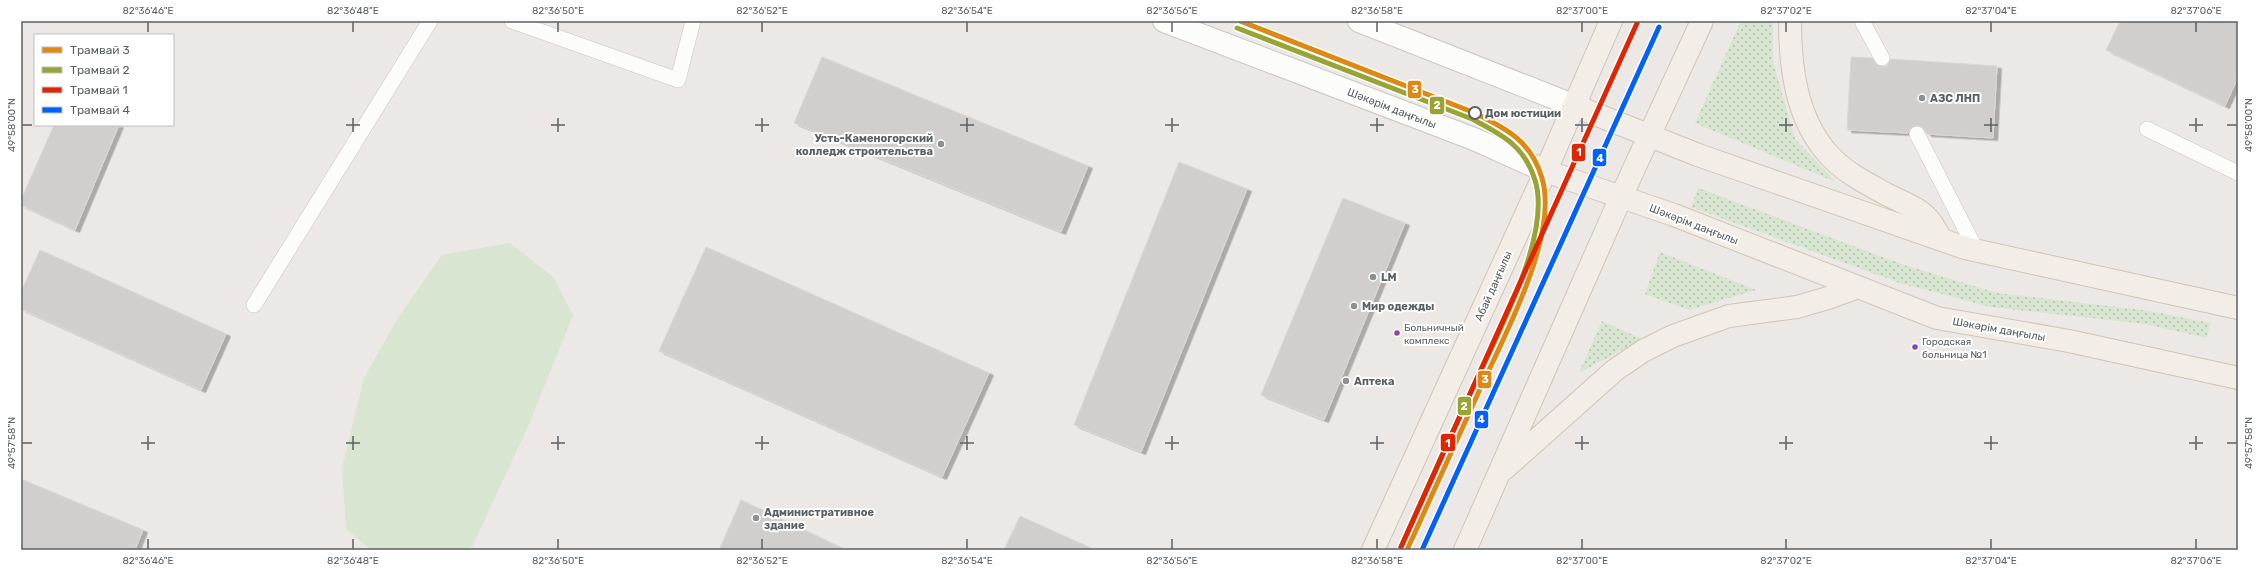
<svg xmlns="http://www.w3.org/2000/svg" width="2259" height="571" viewBox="0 0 2259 571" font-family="Rubik,sans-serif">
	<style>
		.grass { fill: url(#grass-dots) }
		.park { fill: #d7e5d1 }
		.building { fill: #d1cfce; stroke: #dad7d4; filter: url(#shadow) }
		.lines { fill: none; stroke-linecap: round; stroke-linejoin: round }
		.lane-casing { stroke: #c7c7c7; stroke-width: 16 }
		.secondary-casing { stroke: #c7c7c6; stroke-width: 24 }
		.primary-casing { stroke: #d1c4b5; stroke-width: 24 }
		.lane { stroke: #fcfcfb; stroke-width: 15 }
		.secondary { stroke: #fcfcfb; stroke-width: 22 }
		.primary { stroke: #f2eee7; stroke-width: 22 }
		.tram-1-casing { stroke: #fff; stroke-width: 8 }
		.tram-2-casing { stroke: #fff; stroke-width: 8 }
		.tram-3-casing { stroke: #fff; stroke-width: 8 }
		.tram-4-casing { stroke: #fff; stroke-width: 8 }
		.tram-1 { stroke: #de8914; stroke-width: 5 }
		.tram-2 { stroke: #99a435; stroke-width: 5 }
		.tram-3 { stroke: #e32400; stroke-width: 5 }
		.tram-4 { stroke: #0061ff; stroke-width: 5 }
		.ticks { fill: none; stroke: #5b6063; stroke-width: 1.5 }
		.poi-dot { fill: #8d9090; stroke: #fff; stroke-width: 1.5 }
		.stop-dot { fill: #fff; stroke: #5b6063; stroke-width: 2 }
		.bus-dot { fill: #8e44ad; stroke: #fff; stroke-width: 1.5 }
		.labels { text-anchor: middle; stroke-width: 4; stroke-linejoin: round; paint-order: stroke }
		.bus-label { font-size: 10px; fill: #5b6063; stroke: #fff; text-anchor: start }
		.poi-label { font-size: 11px; font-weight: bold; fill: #5b6063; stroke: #fff; text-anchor: start }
		.street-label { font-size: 11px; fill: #5b6063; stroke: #fff }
		.stop-label { font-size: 11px; font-weight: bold; fill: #5b6063; stroke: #fff; text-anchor: start }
		.line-badge { stroke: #fff; stroke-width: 1.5 }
		.badge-label { font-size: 11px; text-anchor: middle; font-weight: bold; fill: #fff }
		.neatline { fill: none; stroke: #5b6063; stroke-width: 1.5 }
		.ticks-label { font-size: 10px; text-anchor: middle; fill: #5b6063 }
	</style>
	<defs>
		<pattern id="grass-dots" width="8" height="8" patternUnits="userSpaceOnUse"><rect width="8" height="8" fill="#d7e5d1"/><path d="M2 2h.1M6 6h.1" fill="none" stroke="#b1bdad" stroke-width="1.8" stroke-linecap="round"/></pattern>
		<filter id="shadow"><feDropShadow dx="4.5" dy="2.5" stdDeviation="0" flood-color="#0004"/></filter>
	</defs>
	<rect width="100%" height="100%" fill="#ebe8e5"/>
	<path class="grass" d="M 1741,21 L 1773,21 L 1773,62 L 1795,139 L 1836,182 L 1695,123 Z
		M 1698,188 L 1904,265 L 1997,293 L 2150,311 L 2210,323 L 2207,338 L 2146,324 L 1991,307 L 1900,283 L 1691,207 Z
		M 1660,252 L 1756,290 L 1689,310 L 1645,294 Z
		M 1602,321 L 1642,339 L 1579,373 Z"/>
	<path class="park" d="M 510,243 L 553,277 L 573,315 L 529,424 L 473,545 L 467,550 L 372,550 L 346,529 L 342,468 L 364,378 L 398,318 L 442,255 Z"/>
	<path class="building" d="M 2120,21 L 2238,21 L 2238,77 L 2225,106 L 2106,50 Z
		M 822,57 L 1088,166 L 1061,232 L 794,123 Z
		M 1851,57 L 1872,58 L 1877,65 L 1881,67 L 1887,66 L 1891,59 L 1997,66 L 1993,138 L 1927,134 L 1922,127 L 1918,125 L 1913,126 L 1908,133 L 1847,130 Z
		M 54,125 L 119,125 L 75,230 L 21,205 L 21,200 Z
		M 1179,162 L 1247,189 L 1141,452 L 1074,425 Z
		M 1343,198 L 1405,223 L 1324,420 L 1261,395 Z
		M 706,247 L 989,373 L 942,477 L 659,351 Z
		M 40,250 L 226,334 L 201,390 L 21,309 L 21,292 Z
		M 21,479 L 143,530 L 135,550 L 21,550 Z
		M 741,500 L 846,550 L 719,550 Z
		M 1020,516 L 1095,550 L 1004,550 Z"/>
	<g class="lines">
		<defs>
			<path id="lane" d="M 512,21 L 678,80 L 693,21
				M 1862,21 L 1882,58
				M 2147,129 L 2238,173
				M 1917,134 L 1976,250
				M 254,305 L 430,21"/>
			<path id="secondary" d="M 1164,21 L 1474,139 L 1545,171
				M 1359,21 L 1575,106"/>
			<path id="primary" d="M 1790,21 C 1790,67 1796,119 1829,155 C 1844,172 1866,183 1886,194 C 1913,208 1926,208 1940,238
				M 1575,106 L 1698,155 L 1965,248 L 2238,308
				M 1545,171 L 1674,215 L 1937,318 L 2069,341 L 2238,378
				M 1504,469 L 1615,370 L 1643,351 L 1673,336 L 1729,316 L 1797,307 L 1828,298 L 1858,287
				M 1373,550 L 1543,177 L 1611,21
				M 1465,550 L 1621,197 L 1702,21"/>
		</defs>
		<use href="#lane" class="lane-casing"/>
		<use href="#secondary" class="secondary-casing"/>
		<use href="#primary" class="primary-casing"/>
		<use href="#lane" class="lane"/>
		<use href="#secondary" class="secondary"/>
		<use href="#primary" class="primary"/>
		<defs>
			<path id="tram-1" d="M 1240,21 L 1475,113 C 1507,129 1531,141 1542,178 C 1560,238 1500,343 1476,398 C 1453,449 1430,499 1407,550"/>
			<path id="tram-2" d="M 1237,28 L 1472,119 C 1502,135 1524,145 1535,180 C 1553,237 1493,342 1469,396 C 1446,446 1423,497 1401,547"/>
			<path id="tram-3" d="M 1401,547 L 1638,21"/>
			<path id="tram-4" d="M 1422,550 L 1659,27"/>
		</defs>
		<use href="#tram-1" class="tram-1-casing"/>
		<use href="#tram-2" class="tram-2-casing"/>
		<use href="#tram-3" class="tram-3-casing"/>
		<use href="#tram-4" class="tram-4-casing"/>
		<use href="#tram-1" class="tram-1"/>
		<use href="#tram-2" class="tram-2"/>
		<use href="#tram-3" class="tram-3"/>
		<use href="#tram-4" class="tram-4"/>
	</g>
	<path class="ticks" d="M 148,22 L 148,32M 353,22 L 353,32M 558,22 L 558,32M 762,22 L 762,32M 967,22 L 967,32M 1172,22 L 1172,32M 1377,22 L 1377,32M 1582,22 L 1582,32M 1786,22 L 1786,32M 1991,22 L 1991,32M 2196,22 L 2196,32M 353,118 L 353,132M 558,118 L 558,132M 762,118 L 762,132M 967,118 L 967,132M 1172,118 L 1172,132M 1377,118 L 1377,132M 1582,118 L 1582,132M 1786,118 L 1786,132M 1991,118 L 1991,132M 2196,118 L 2196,132M 22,125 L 32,125M 346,125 L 360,125M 551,125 L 565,125M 755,125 L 769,125M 960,125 L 974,125M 1165,125 L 1179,125M 1370,125 L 1384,125M 1575,125 L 1589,125M 1779,125 L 1793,125M 1984,125 L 1998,125M 2189,125 L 2203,125M 2227,125 L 2237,125M 148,436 L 148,450M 353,436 L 353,450M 558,436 L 558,450M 762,436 L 762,450M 967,436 L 967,450M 1172,436 L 1172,450M 1377,436 L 1377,450M 1582,436 L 1582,450M 1786,436 L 1786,450M 1991,436 L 1991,450M 2196,436 L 2196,450M 22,443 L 32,443M 141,443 L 155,443M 346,443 L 360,443M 551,443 L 565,443M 755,443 L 769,443M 960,443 L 974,443M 1165,443 L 1179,443M 1370,443 L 1384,443M 1575,443 L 1589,443M 1779,443 L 1793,443M 1984,443 L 1998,443M 2189,443 L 2203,443M 2227,443 L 2237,443M 148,539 L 148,549M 353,539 L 353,549M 558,539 L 558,549M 762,539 L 762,549M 967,539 L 967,549M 1172,539 L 1172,549M 1377,539 L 1377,549M 1582,539 L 1582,549M 1786,539 L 1786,549M 1991,539 L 1991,549M 2196,539 L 2196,549"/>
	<g class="poi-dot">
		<circle cx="1922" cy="98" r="4"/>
		<circle cx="941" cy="144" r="4"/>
		<circle cx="1373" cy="277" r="4"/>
		<circle cx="1354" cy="306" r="4"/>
		<circle cx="1346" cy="381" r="4"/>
		<circle cx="756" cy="518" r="4"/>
	</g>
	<circle class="stop-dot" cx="1475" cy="113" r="6"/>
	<g class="bus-dot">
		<circle cx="1397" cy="333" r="3.5"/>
		<circle cx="1915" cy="347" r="3.5"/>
	</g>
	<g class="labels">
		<g class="bus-label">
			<text x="1404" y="331">Больничный<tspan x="1404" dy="13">комплекс</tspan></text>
			<text x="1922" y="345">Городская<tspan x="1922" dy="13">больница №1</tspan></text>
		</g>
		<g class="poi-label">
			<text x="1930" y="102">АЗС ЛНП</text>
			<text x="933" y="142" text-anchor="end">Усть-Каменогорский<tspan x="933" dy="13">колледж строительства</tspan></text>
			<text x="1381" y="281">LM</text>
			<text x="1362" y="310">Мир одежды</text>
			<text x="1354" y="385">Аптека</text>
			<text x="764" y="516">Административное<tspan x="764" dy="13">здание</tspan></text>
		</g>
		<g class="street-label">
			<text transform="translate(1392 108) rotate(21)" y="4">Шәкәрім даңғылы</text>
			<text transform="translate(1694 224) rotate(21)" y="4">Шәкәрім даңғылы</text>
			<text transform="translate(1493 286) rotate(-66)" y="4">Абай даңғылы</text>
			<text transform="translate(1999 329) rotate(10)" y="4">Шәкәрім даңғылы</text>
		</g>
		<g class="stop-label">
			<text x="1485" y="117">Дом юстиции</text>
		</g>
	</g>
	<g class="line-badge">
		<rect x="1407" y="80" width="15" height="19" rx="4" fill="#de8914"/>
		<rect x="1429" y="96" width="16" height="19" rx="4" fill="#99a435"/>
		<rect x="1571" y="143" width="15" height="19" rx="4" fill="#e32400"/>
		<rect x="1592" y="148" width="15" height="19" rx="4" fill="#0061ff"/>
		<rect x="1477" y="370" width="15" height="19" rx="4" fill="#de8914"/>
		<rect x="1457" y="396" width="15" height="20" rx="4" fill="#99a435"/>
		<rect x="1474" y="410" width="15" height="19" rx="4" fill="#0061ff"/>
		<rect x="1440" y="433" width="16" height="19" rx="4" fill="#e32400"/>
	</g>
	<g class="badge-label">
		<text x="1415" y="93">3</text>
		<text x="1437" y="109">2</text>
		<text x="1579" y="156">1</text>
		<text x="1600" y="162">4</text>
		<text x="1485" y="383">3</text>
		<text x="1464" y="410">2</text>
		<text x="1481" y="423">4</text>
		<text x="1448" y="447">1</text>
	</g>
	<rect width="2259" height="571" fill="none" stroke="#ffffff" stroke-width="44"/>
	<rect x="34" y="34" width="140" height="92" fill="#ffffff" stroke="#bdbfc1"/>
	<rect x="42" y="47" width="20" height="6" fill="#de8914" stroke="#bdbfc1"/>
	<text x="70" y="54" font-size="12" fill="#5b6063">Трамвай 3</text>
	<rect x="42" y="67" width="20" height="6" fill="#99a435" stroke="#bdbfc1"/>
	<text x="70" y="74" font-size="12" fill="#5b6063">Трамвай 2</text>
	<rect x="42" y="87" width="20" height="6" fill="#e32400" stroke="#bdbfc1"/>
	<text x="70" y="94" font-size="12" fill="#5b6063">Трамвай 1</text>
	<rect x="42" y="107" width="20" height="6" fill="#0061ff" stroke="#bdbfc1"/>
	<text x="70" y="114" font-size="12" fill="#5b6063">Трамвай 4</text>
	<rect x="22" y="22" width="2215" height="527" class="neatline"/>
	<g class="ticks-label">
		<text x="148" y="14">82°36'46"E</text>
		<text x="353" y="14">82°36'48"E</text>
		<text x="558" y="14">82°36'50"E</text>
		<text x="762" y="14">82°36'52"E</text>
		<text x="967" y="14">82°36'54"E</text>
		<text x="1172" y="14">82°36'56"E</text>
		<text x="1377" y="14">82°36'58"E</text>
		<text x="1582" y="14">82°37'00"E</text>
		<text x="1786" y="14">82°37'02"E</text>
		<text x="1991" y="14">82°37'04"E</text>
		<text x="2196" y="14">82°37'06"E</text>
		<text transform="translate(11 125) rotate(-90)" y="4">49°58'00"N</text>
		<text transform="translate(2248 125) rotate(-90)" y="4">49°58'00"N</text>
		<text transform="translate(11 443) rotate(-90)" y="4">49°57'58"N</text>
		<text transform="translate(2248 443) rotate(-90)" y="4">49°57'58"N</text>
		<text x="148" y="564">82°36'46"E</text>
		<text x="353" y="564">82°36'48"E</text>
		<text x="558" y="564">82°36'50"E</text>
		<text x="762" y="564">82°36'52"E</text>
		<text x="967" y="564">82°36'54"E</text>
		<text x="1172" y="564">82°36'56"E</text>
		<text x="1377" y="564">82°36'58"E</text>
		<text x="1582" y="564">82°37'00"E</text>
		<text x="1786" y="564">82°37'02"E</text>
		<text x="1991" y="564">82°37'04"E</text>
		<text x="2196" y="564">82°37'06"E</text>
	</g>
</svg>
